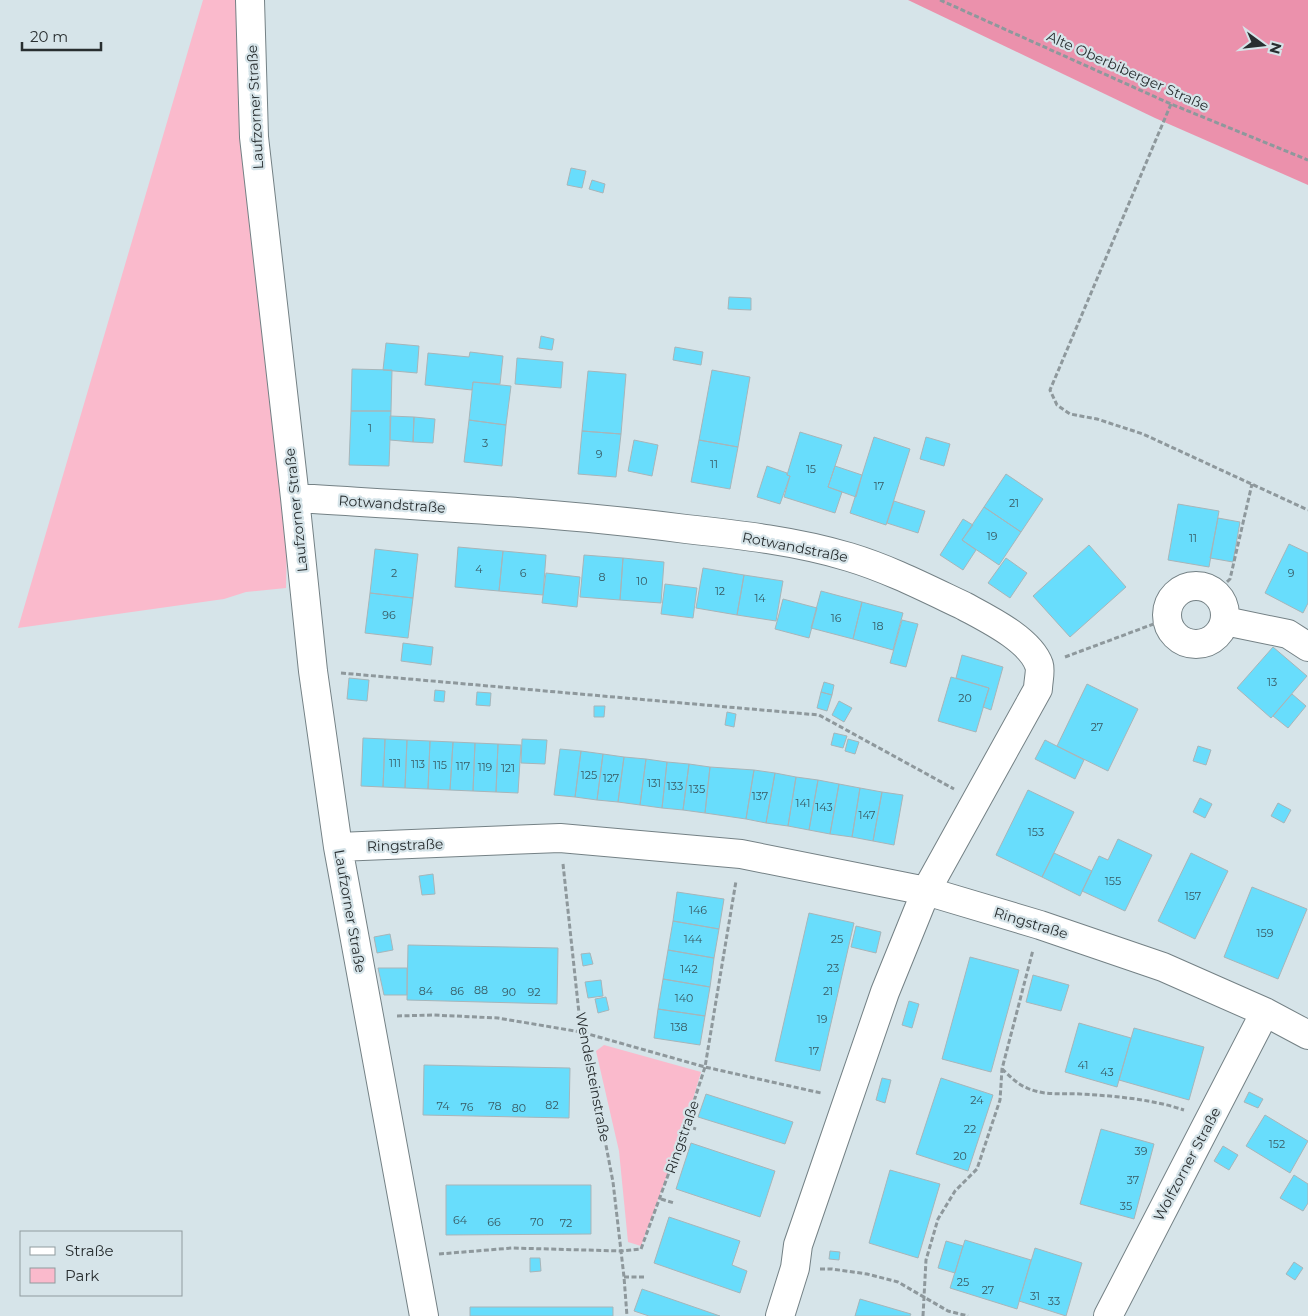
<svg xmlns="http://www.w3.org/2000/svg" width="1308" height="1316" viewBox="0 0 1308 1316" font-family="Montserrat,sans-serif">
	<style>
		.green { fill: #fabacc }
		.forest { fill: #eb91ac }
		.building { fill: #68ddfc; stroke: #a7b5b9 }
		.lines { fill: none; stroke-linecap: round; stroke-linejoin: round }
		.minor-casing { stroke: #748185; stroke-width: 30 }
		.path { stroke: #8e989c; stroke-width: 3; stroke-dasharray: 5 2.5; stroke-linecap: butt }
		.minor { stroke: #fff; stroke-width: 28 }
		.labels { text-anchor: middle; stroke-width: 4.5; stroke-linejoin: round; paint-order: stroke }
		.number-label { font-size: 11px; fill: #385a63 }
		.street-label { font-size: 14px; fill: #282e30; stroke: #d6e4e9 }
	</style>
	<rect width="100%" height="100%" fill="#d6e4e9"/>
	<path class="green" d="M 203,0 L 238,0 L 287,544 L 286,588 L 246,592 L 224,599 L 18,628 Z
		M 604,1045 L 701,1072 L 685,1126 L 641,1246 L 628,1242 L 619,1151 L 596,1051 Z"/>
	<path class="forest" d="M 908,0 L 1308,0 L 1308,185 L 1155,118 Z"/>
	<path class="building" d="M 571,168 L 586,171 L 582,188 L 567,185 Z
		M 592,180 L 605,184 L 603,193 L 589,189 Z
		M 729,297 L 751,298 L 751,310 L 728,309 Z
		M 541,336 L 554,339 L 552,350 L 539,348 Z
		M 386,343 L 419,346 L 417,373 L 383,370 Z
		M 675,347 L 703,352 L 701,365 L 673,360 Z
		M 470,352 L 503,356 L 500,384 L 473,382 L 472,390 L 425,385 L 428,353 L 469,357 Z
		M 517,358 L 563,362 L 561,388 L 515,384 Z
		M 352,369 L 392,370 L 391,411 L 351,411 Z
		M 712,370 L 750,377 L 738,447 L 699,440 Z
		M 588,371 L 626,374 L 621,434 L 582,431 Z
		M 473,382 L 511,386 L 506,425 L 469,420 Z
		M 351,411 L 391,411 L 389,466 L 349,465 Z
		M 390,416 L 414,417 L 413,442 L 390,440 Z
		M 414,417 L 435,419 L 433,443 L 413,442 Z
		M 469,420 L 506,425 L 502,466 L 464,462 Z
		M 582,431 L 621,434 L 616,477 L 578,474 Z
		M 800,432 L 842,445 L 828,487 L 842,492 L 835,513 L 784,497 L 790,476 L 787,475 Z
		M 874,437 L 910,449 L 886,525 L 850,513 Z
		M 926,437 L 950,444 L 944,466 L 920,459 Z
		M 634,440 L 658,445 L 652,476 L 628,471 Z
		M 699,440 L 738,447 L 730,489 L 691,482 Z
		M 767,466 L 787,473 L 787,475 L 790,476 L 780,504 L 757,497 Z
		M 835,466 L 862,475 L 856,497 L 828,487 Z
		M 1006,474 L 1043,499 L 1021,532 L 984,507 Z
		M 894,501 L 925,511 L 918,533 L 887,523 Z
		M 1178,504 L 1219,511 L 1209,567 L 1168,560 Z
		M 984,507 L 1021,532 L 999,565 L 962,540 Z
		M 1218,518 L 1240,522 L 1233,562 L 1210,558 Z
		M 963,519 L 973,525 L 962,540 L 976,550 L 963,570 L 940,555 Z
		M 1289,544 L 1308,553 L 1308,603 L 1303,613 L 1265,593 Z
		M 1089,545 L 1126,587 L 1070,637 L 1033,596 Z
		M 458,547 L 503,551 L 499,591 L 455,587 Z
		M 375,549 L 418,554 L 413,598 L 370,593 Z
		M 503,551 L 546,555 L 543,595 L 499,591 Z
		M 584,555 L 623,558 L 620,600 L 580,597 Z
		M 623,558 L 664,562 L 661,603 L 620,600 Z
		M 1006,558 L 1027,573 L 1010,598 L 988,583 Z
		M 703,568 L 744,575 L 737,615 L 696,608 Z
		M 546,573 L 580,577 L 577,607 L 542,603 Z
		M 744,575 L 783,581 L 776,621 L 737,615 Z
		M 665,584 L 697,588 L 693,618 L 661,614 Z
		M 821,591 L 862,602 L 853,639 L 811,628 Z
		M 370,593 L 413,598 L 408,638 L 365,633 Z
		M 783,599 L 817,608 L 809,638 L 775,629 Z
		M 862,602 L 903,613 L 893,650 L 853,639 Z
		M 902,620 L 918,624 L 906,667 L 890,663 Z
		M 403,643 L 433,647 L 431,665 L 401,661 Z
		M 1273,647 L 1307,676 L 1271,718 L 1237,688 Z
		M 962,655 L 1003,667 L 991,710 L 983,707 L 989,688 L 956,678 Z
		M 951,677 L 989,688 L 976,732 L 938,721 Z
		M 349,678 L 369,680 L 367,701 L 347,699 Z
		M 824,682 L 834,685 L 832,695 L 821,692 Z
		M 1087,684 L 1138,709 L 1108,771 L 1057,746 Z
		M 435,690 L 445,691 L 444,702 L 434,701 Z
		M 477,692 L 491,693 L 490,706 L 476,705 Z
		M 821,692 L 832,695 L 827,711 L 817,708 Z
		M 1292,694 L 1306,706 L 1288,728 L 1273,716 Z
		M 839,701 L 852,708 L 844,722 L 832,715 Z
		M 594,706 L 605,706 L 604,717 L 594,717 Z
		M 727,712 L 736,714 L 734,727 L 725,725 Z
		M 834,733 L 847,736 L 843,748 L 831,745 Z
		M 363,738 L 385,739 L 383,787 L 361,786 Z
		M 385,739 L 407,740 L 405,788 L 383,787 Z
		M 522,739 L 547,740 L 545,764 L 521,763 Z
		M 848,739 L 859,742 L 855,754 L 845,751 Z
		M 407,740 L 430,741 L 428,789 L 405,788 Z
		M 1045,740 L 1084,760 L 1075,779 L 1035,759 Z
		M 430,741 L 453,742 L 450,790 L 428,789 Z
		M 453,742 L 475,743 L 473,791 L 450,790 Z
		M 475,743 L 498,744 L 496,792 L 473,791 Z
		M 498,744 L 521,745 L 518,793 L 496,792 Z
		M 1198,746 L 1211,750 L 1206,765 L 1193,761 Z
		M 560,749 L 581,751 L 575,797 L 554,795 Z
		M 581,751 L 603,754 L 597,800 L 575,797 Z
		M 603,754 L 624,757 L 618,802 L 597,800 Z
		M 624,757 L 646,759 L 640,805 L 618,802 Z
		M 646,759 L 667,762 L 662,808 L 640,805 Z
		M 667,762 L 689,764 L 683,810 L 662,808 Z
		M 689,764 L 710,767 L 705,813 L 683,810 Z
		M 710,767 L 754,770 L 746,819 L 705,813 Z
		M 754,770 L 775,773 L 766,823 L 746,819 Z
		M 775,773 L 796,777 L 788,826 L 766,823 Z
		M 796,777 L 818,780 L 809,830 L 788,826 Z
		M 818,780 L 839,784 L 830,834 L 809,830 Z
		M 839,784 L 860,788 L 852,837 L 830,834 Z
		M 860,788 L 882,792 L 873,841 L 852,837 Z
		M 1028,790 L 1074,812 L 1042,877 L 996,855 Z
		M 882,792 L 903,795 L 894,845 L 873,841 Z
		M 1200,798 L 1212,804 L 1205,818 L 1193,812 Z
		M 1278,803 L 1291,810 L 1284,823 L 1271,816 Z
		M 1118,839 L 1152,855 L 1125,911 L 1082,891 L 1099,856 L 1108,860 Z
		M 1054,853 L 1092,871 L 1080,896 L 1042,877 Z
		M 1191,853 L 1228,871 L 1195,939 L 1158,921 Z
		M 433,874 L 435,894 L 422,895 L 419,876 Z
		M 1252,887 L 1307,909 L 1278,979 L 1224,957 Z
		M 677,892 L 724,899 L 719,929 L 673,921 Z
		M 809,913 L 854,923 L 820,1071 L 775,1061 Z
		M 673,921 L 719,929 L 714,958 L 668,950 Z
		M 856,926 L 881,932 L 876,953 L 851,947 Z
		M 390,934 L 393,950 L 377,953 L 374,937 Z
		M 408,945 L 558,948 L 557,1004 L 407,1000 Z
		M 668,950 L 714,958 L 710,987 L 663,979 Z
		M 590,953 L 593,964 L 583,966 L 581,954 Z
		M 970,957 L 1019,970 L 991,1072 L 942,1059 Z
		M 378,968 L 407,968 L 407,995 L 384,995 Z
		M 1033,975 L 1069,985 L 1061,1011 L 1026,1002 Z
		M 663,979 L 710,987 L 705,1016 L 658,1009 Z
		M 601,980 L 603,996 L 588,998 L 585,982 Z
		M 606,997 L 609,1010 L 598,1013 L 595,999 Z
		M 909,1001 L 919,1004 L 912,1028 L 902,1025 Z
		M 658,1009 L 705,1016 L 700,1045 L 654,1038 Z
		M 1079,1023 L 1131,1038 L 1117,1087 L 1065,1072 Z
		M 1134,1028 L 1204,1047 L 1189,1100 L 1119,1080 Z
		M 424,1065 L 570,1068 L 569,1118 L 423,1115 Z
		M 882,1078 L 891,1080 L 885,1103 L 876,1100 Z
		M 941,1078 L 993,1095 L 968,1171 L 916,1154 Z
		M 1249,1092 L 1263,1099 L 1258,1108 L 1244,1102 Z
		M 706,1094 L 793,1122 L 785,1144 L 698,1117 Z
		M 1265,1115 L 1308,1141 L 1290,1173 L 1246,1146 Z
		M 1101,1129 L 1154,1144 L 1134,1219 L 1080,1204 Z
		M 691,1143 L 775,1171 L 760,1217 L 676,1189 Z
		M 1223,1146 L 1238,1155 L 1229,1170 L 1214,1161 Z
		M 890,1170 L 940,1184 L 918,1258 L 869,1243 Z
		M 1294,1175 L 1308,1184 L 1308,1203 L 1303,1211 L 1280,1198 Z
		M 446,1185 L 591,1185 L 591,1234 L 446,1235 Z
		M 669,1217 L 740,1241 L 732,1265 L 747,1271 L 740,1293 L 654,1263 Z
		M 965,1240 L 1031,1260 L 1017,1309 L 950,1288 Z
		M 946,1241 L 963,1246 L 955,1273 L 938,1268 Z
		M 1035,1248 L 1082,1263 L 1066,1316 L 1019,1301 Z
		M 830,1251 L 840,1252 L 839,1260 L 829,1259 Z
		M 530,1258 L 540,1258 L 541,1271 L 530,1272 Z
		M 1294,1262 L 1303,1268 L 1295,1280 L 1286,1274 Z
		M 642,1289 L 720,1316 L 649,1316 L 634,1311 Z
		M 860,1299 L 911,1314 L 910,1316 L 855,1316 Z
		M 470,1307 L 613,1307 L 613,1316 L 470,1316 Z"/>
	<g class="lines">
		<defs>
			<path id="minor" d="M 250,0 L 254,137 L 295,498 L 313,671 L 338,847 L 424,1316
				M 295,498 C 425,506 556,512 686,529 C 741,535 796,541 849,557 C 889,569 926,588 964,606 C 986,618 1030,639 1039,665 C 1041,671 1038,682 1038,689 L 926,891 L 885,992 L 798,1245 L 795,1268 L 780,1316
				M1167 615a29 29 0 1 1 58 0a29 29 0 1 1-58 0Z
				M 1225,621 L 1288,634 L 1308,647
				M 338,847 L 560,838 L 741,854 L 926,891 L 1040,925 L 1163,967 L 1265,1012 L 1308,1035
				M 1108,1316 L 1265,1012"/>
		</defs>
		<use href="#minor" class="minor-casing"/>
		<path class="path" d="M 940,0 L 1171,104 L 1308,160
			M 1171,104 L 1050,390 L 1057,405 L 1070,414 L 1097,419 L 1143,434 L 1308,510
			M 1216,592 L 1230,579 L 1252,484
			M 1065,657 L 1167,619
			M 341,673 L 819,715 L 954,789
			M 563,864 L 581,1032 L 604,1135 L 613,1182 L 624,1277 L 627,1316
			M 397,1016 L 433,1015 L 498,1018 L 581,1032 L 705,1067 L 821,1093
			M 1002,1069 C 1009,1075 1018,1085 1027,1088 C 1045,1096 1062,1093 1080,1094 C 1115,1096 1151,1099 1184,1110
			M 686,1126 L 696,1129
			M 661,1199 L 674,1203
			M 439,1254 L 512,1248 L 621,1251 L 641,1249 L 686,1126 L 705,1067 L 736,881
			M 820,1269 L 832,1269 L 867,1274 L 898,1282 L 948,1311 L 968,1316
			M 624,1277 L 646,1277
			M 923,1316 L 926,1260 L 938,1219 L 955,1191 L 977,1169 L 1000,1100 L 1002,1069 L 1033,950"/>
		<use href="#minor" class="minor"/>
	</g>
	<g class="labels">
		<g class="number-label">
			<text x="370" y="432">1</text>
			<text x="485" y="447">3</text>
			<text x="599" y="458">9</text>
			<text x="714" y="468">11</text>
			<text x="811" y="473">15</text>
			<text x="879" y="490">17</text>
			<text x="1014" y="507">21</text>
			<text x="992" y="540">19</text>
			<text x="1193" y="542">11</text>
			<text x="479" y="573">4</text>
			<text x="394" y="577">2</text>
			<text x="523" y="577">6</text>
			<text x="1291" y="577">9</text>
			<text x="602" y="581">8</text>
			<text x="642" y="585">10</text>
			<text x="720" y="595">12</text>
			<text x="760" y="602">14</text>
			<text x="389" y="619">96</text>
			<text x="836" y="622">16</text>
			<text x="878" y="630">18</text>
			<text x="1272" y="686">13</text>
			<text x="965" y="702">20</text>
			<text x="1097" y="731">27</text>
			<text x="395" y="767">111</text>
			<text x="418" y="768">113</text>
			<text x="440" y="769">115</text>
			<text x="463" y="770">117</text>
			<text x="485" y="771">119</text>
			<text x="508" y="772">121</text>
			<text x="589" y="779">125</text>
			<text x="611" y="782">127</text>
			<text x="654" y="787">131</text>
			<text x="675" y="790">133</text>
			<text x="697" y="793">135</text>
			<text x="760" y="800">137</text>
			<text x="803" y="807">141</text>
			<text x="824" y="811">143</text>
			<text x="867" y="819">147</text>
			<text x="1036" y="836">153</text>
			<text x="1113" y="885">155</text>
			<text x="1193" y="900">157</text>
			<text x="698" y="914">146</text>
			<text x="1265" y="937">159</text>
			<text x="693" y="943">144</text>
			<text x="837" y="943">25</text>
			<text x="833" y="972">23</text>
			<text x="689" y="973">142</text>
			<text x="481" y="994">88</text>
			<text x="426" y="995">84</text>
			<text x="457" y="995">86</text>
			<text x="828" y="995">21</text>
			<text x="509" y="996">90</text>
			<text x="534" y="996">92</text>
			<text x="684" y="1002">140</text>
			<text x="822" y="1023">19</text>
			<text x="679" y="1031">138</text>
			<text x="814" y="1055">17</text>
			<text x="1083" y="1069">41</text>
			<text x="1107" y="1076">43</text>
			<text x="977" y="1104">24</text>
			<text x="552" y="1109">82</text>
			<text x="443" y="1110">74</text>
			<text x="495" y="1110">78</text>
			<text x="467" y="1111">76</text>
			<text x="519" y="1112">80</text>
			<text x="970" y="1133">22</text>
			<text x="1277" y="1148">152</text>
			<text x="1141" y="1155">39</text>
			<text x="960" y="1160">20</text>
			<text x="1133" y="1184">37</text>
			<text x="1126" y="1210">35</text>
			<text x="460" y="1224">64</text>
			<text x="494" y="1226">66</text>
			<text x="537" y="1226">70</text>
			<text x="566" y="1227">72</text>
			<text x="963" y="1286">25</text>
			<text x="988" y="1294">27</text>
			<text x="1035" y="1300">31</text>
			<text x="1054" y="1305">33</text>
		</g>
		<g class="street-label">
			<text transform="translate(1128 71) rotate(24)" y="5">Alte Oberbiberger Straße</text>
			<text transform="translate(255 107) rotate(-93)" y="5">Laufzorner Straße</text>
			<text transform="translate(392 504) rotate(4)" y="5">Rotwandstraße</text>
			<text transform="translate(296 510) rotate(-96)" y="5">Laufzorner Straße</text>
			<text transform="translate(795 547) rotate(11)" y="5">Rotwandstraße</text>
			<text transform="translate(405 845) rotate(-2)" y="5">Ringstraße</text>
			<text transform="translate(350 911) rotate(80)" y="5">Laufzorner Straße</text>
			<text transform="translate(1031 923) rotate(17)" y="5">Ringstraße</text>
			<text transform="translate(593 1077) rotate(79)" y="5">Wendelsteinstraße</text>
			<text transform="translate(682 1137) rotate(-71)" y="5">Ringstraße</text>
			<text transform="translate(1187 1164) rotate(-62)" y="5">Wolfzorner Straße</text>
		</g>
	</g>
	<rect x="20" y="1231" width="162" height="65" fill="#d6e4e9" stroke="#909b9f"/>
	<rect x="30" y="1247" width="25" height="8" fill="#ffffff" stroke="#909b9f"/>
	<text x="65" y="1256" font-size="15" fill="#282e30">Straße</text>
	<rect x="30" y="1268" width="25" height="15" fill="#fabacc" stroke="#909b9f"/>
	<text x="65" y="1281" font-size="15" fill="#282e30">Park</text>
	<g transform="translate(1263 45) rotate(105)" stroke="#d6e4e9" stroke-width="4" paint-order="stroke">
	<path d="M0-4L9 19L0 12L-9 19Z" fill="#282e30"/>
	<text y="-8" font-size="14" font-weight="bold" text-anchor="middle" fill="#282e30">N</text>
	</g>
	<path d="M22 42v8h79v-8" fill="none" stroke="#282e30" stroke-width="2.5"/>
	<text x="30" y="42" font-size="15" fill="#282e30" stroke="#d6e4e9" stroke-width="4" paint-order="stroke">20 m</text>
</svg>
